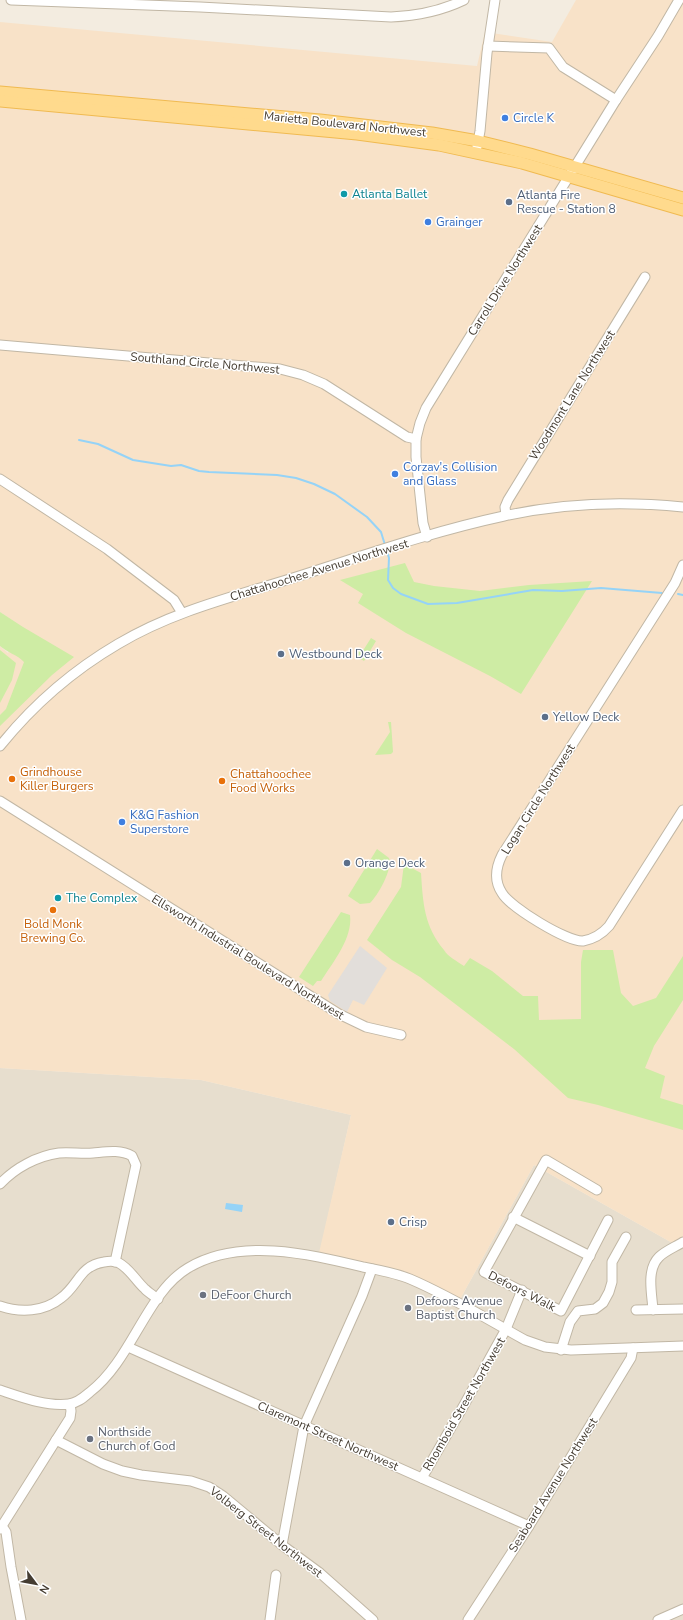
<svg xmlns="http://www.w3.org/2000/svg" width="683" height="1620" font-family="'Nunito Sans',sans-serif">
<style>
.residential{fill:#e7dece}
.commercial{fill:#f8e2c8}
.green{fill:#ceeca4}
.parking{fill:#e2deda}
.water{fill:#95d3f7}
.lines{fill:none;stroke-linecap:round;stroke-linejoin:round}
.stream{stroke:#95d3f7;stroke-width:2}
.minor-casing{stroke:#c1b7a5;stroke-width:11}
.major-casing{stroke:#f0ba51;stroke-width:13}
.minor{stroke:#fff;stroke-width:9}
.major{stroke:#ffda8d;stroke-width:11}
.shop-dot{fill:#3f7fe0;stroke:#fff;stroke-width:1.5}
.culture-dot{fill:#0f9aa8;stroke:#fff;stroke-width:1.5}
.service-dot{fill:#5c6f8a;stroke:#fff;stroke-width:1.5}
.food-dot{fill:#e8710a;stroke:#fff;stroke-width:1.5}
.worship-dot{fill:#6b7280;stroke:#fff;stroke-width:1.5}
.labels{text-anchor:middle;stroke-width:3;stroke-linejoin:round;paint-order:stroke}
.shop-label{font-size:12px;fill:#366cbe;stroke:#fff;text-anchor:start}
.street-label{font-size:12px;fill:#443c31;stroke:#fff}
.culture-label{font-size:12px;fill:#0d838f;stroke:#fff;text-anchor:start}
.service-label{font-size:12px;fill:#4e5e75;stroke:#fff;text-anchor:start}
.food-label{font-size:12px;fill:#c56008;stroke:#fff;text-anchor:start}
.worship-label{font-size:12px;fill:#5b616d;stroke:#fff;text-anchor:start}
</style>
<rect width="100%" height="100%" fill="#f3ece0"/>
<path class="residential" d="M0,1068L201,1080L351,1115L319,1256L408,1278L458,1303L534,1165L683,1249V1620H0Z"/>
<path class="commercial" d="M576,0H683V1249L534,1165L458,1303L408,1278L318,1257L351,1115L201,1080L0,1068V646L8,653L23,628L0,612V22L477,66L485,32L552,42Z"/>
<g class="green">
<path d="M405,563L414,582L434,586L480,591L529,585L592,581L521,694L490,676L406,633L358,603L363,594L340,580Z"/>
<path d="M0,612L23,627L74,657L52,675L0,726V715L6,709L24,662C16,654 8,653 0,646Z"/>
<path d="M371,638L376,641L364,661L358,657L357,652L364,649Z"/>
<path d="M0,650L16,663L12,680L0,703Z"/>
<path d="M388,722H391L393,752L391,754L375,755L390,732Z"/>
<path d="M377,849L389,858C393,869 378,895 370,903L360,904L348,896Z"/>
<path d="M404,864L421,873C423,903 424,926 444,950C448,957 457,961 464,966L470,958L492,971L523,996H538L539,1020L581,1019V962L583,950H613L621,993L633,1006L656,998L683,956V1000L654,1046L645,1068L665,1076L660,1098L683,1105V1130L598,1105L568,1098L514,1049L420,977L392,960L367,940L401,887Z"/>
<path d="M341,912L350,915C353,938 333,962 321,981H317L313,986L299,977Z"/>
</g>
<path class="parking" d="M360,946L387,968L364,1005L353,1000L347,1012L330,1001L328,995Z"/>
<path class="water" d="M226,1203L243,1205L242,1212L225,1209Z"/>
<g class="lines">
<g class="stream">
<path d="M79,440L98,444L133,460L171,466L181,465L199,471L209,472L277,475L296,478L314,484L335,494L367,517L381,532L385,545"/>
<path d="M387,551L389,558L388,580L393,588L401,594L428,604L457,603L533,590L562,591L601,588L662,593"/>
<path d="M678,594L683,595"/>
</g>
<defs>
<g id="minor">
<path d="M11,0L200,7L391,17C417,16 441,11 464,0"/>
<path d="M488,46L549,48L563,67L616,100"/>
<path d="M477,147L480,131L487,53L495,0"/>
<path d="M0,345L280,369L303,375L324,384L407,437L416,439"/>
<path d="M0,479L107,549L174,600L182,613"/>
<path d="M506,515L505,507L508,500L645,277"/>
<path d="M427,537L423,523L416,457V439L420,423L426,408L616,100L658,36L679,0"/>
<path d="M683,565L675,583L502,855C496,867 494,881 502,893C510,907 567,942 583,941C594,939 602,934 609,926L683,810"/>
<path d="M0,746C33,705 72,671 118,644C173,611 236,596 296,577C365,555 434,531 504,516C563,503 624,501 683,507"/>
<path d="M0,801L339,1014L366,1027L401,1035"/>
<path d="M0,1184C15,1168 37,1156 59,1153C70,1152 82,1154 93,1153C105,1152 120,1149 132,1156L136,1165L115,1262"/>
<path d="M597,1190L546,1160L484,1272L561,1311L608,1220"/>
<path d="M513,1217L590,1256"/>
<path d="M0,1306C20,1313 44,1312 61,1298C79,1285 79,1266 104,1262C109,1261 115,1261 119,1263C130,1269 136,1281 145,1289C149,1293 154,1296 158,1299"/>
<path d="M636,1310L683,1309"/>
<path d="M653,1310C652,1294 646,1270 659,1257C665,1251 675,1247 683,1242"/>
<path d="M128,1347L529,1526"/>
<path d="M561,1350L570,1322L578,1311L595,1309L603,1303L609,1292L612,1282V1262L626,1237"/>
<path d="M0,1390C21,1397 47,1407 69,1404C78,1403 84,1397 90,1392C132,1360 146,1293 188,1268C240,1237 309,1254 363,1267C378,1270 396,1273 410,1279C450,1296 487,1319 525,1340L545,1347L571,1350L683,1346"/>
<path d="M56,1440L103,1464L122,1471L141,1475L191,1481L209,1487L223,1496L282,1545L320,1573L373,1620"/>
<path d="M422,1478L464,1405L506,1329L522,1290"/>
<path d="M2,1526L6,1532L11,1567L21,1620"/>
<path d="M0,1529L70,1418L71,1411L70,1404"/>
<path d="M282,1545L304,1426L362,1296L372,1269"/>
<path d="M270,1620L276,1575"/>
<path d="M468,1620L529,1526L631,1358L633,1348"/>
<path d="M658,1620L683,1609"/>
</g>
<g id="major">
<path d="M0,92L320,120L432,133L478,141L530,154L683,198"/>
<path d="M0,101L357,134L439,145L522,163L683,210"/>
</g>
</defs>
<use href="#minor" class="minor-casing"/>
<use href="#major" class="major-casing"/>
<use href="#minor" class="minor"/>
<use href="#major" class="major"/>
</g>
<g class="shop-dot">
<circle cx="505" cy="118" r="4"/>
<circle cx="428" cy="222" r="4"/>
<circle cx="395" cy="474" r="4"/>
<circle cx="122" cy="822" r="4"/>
</g>
<g class="culture-dot">
<circle cx="344" cy="194" r="4"/>
<circle cx="58" cy="898" r="4"/>
</g>
<g class="service-dot">
<circle cx="509" cy="202" r="4"/>
<circle cx="281" cy="654" r="4"/>
<circle cx="545" cy="717" r="4"/>
<circle cx="347" cy="863" r="4"/>
<circle cx="391" cy="1222" r="4"/>
</g>
<g class="food-dot">
<circle cx="12" cy="779" r="4"/>
<circle cx="222" cy="781" r="4"/>
<circle cx="53" cy="910" r="4"/>
</g>
<g class="worship-dot">
<circle cx="203" cy="1295" r="4"/>
<circle cx="408" cy="1308" r="4"/>
<circle cx="90" cy="1439" r="4"/>
</g>
<g class="labels">
<g class="shop-label">
<text x="513" y="122">Circle K</text>
<text x="436" y="226">Grainger</text>
<text x="403" y="471">Corzav's Collision<tspan x="403" dy="14">and Glass</tspan></text>
<text x="130" y="819">K&amp;G Fashion<tspan x="130" dy="14">Superstore</tspan></text>
</g>
<g class="street-label">
<text transform="translate(345 124) rotate(6)" y="4">Marietta Boulevard Northwest</text>
<text transform="translate(505 280) rotate(-58)" y="4">Carroll Drive Northwest</text>
<text transform="translate(205 363) rotate(5)" y="4">Southland Circle Northwest</text>
<text transform="translate(572 395) rotate(-58)" y="4">Woodmont Lane Northwest</text>
<text transform="translate(319 570) rotate(-17)" y="4">Chattahoochee Avenue Northwest</text>
<text transform="translate(538 799) rotate(-58)" y="4">Logan Circle Northwest</text>
<text transform="translate(248 957) rotate(32)" y="4">Ellsworth Industrial Boulevard Northwest</text>
<text transform="translate(522 1291) rotate(27)" y="4">Defoors Walk</text>
<text transform="translate(464 1404) rotate(-60)" y="4">Rhomboid Street Northwest</text>
<text transform="translate(328 1436) rotate(24)" y="4">Claremont Street Northwest</text>
<text transform="translate(553 1485) rotate(-58)" y="4">Seaboard Avenue Northwest</text>
<text transform="translate(266 1532) rotate(38)" y="4">Volberg Street Northwest</text>
</g>
<g class="culture-label">
<text x="352" y="198">Atlanta Ballet</text>
<text x="66" y="902">The Complex</text>
</g>
<g class="service-label">
<text x="517" y="199">Atlanta Fire<tspan x="517" dy="14">Rescue - Station 8</tspan></text>
<text x="289" y="658">Westbound Deck</text>
<text x="553" y="721">Yellow Deck</text>
<text x="355" y="867">Orange Deck</text>
<text x="399" y="1226">Crisp</text>
</g>
<g class="food-label">
<text x="20" y="776">Grindhouse<tspan x="20" dy="14">Killer Burgers</tspan></text>
<text x="230" y="778">Chattahoochee<tspan x="230" dy="14">Food Works</tspan></text>
<text x="53" y="928" text-anchor="middle">Bold Monk<tspan x="53" dy="14">Brewing Co.</tspan></text>
</g>
<g class="worship-label">
<text x="211" y="1299">DeFoor Church</text>
<text x="416" y="1305">Defoors Avenue<tspan x="416" dy="14">Baptist Church</tspan></text>
<text x="98" y="1436">Northside<tspan x="98" dy="14">Church of God</tspan></text>
</g>
</g>
<g transform="translate(36 1584) rotate(122)" stroke="#ffffff" stroke-width="3" paint-order="stroke">
<path d="M0-3L7 15L0 10L-7 15Z" fill="#443c31"/>
<text y="-6" font-size="11" font-weight="bold" text-anchor="middle" fill="#443c31">N</text>
</g>
</svg>
